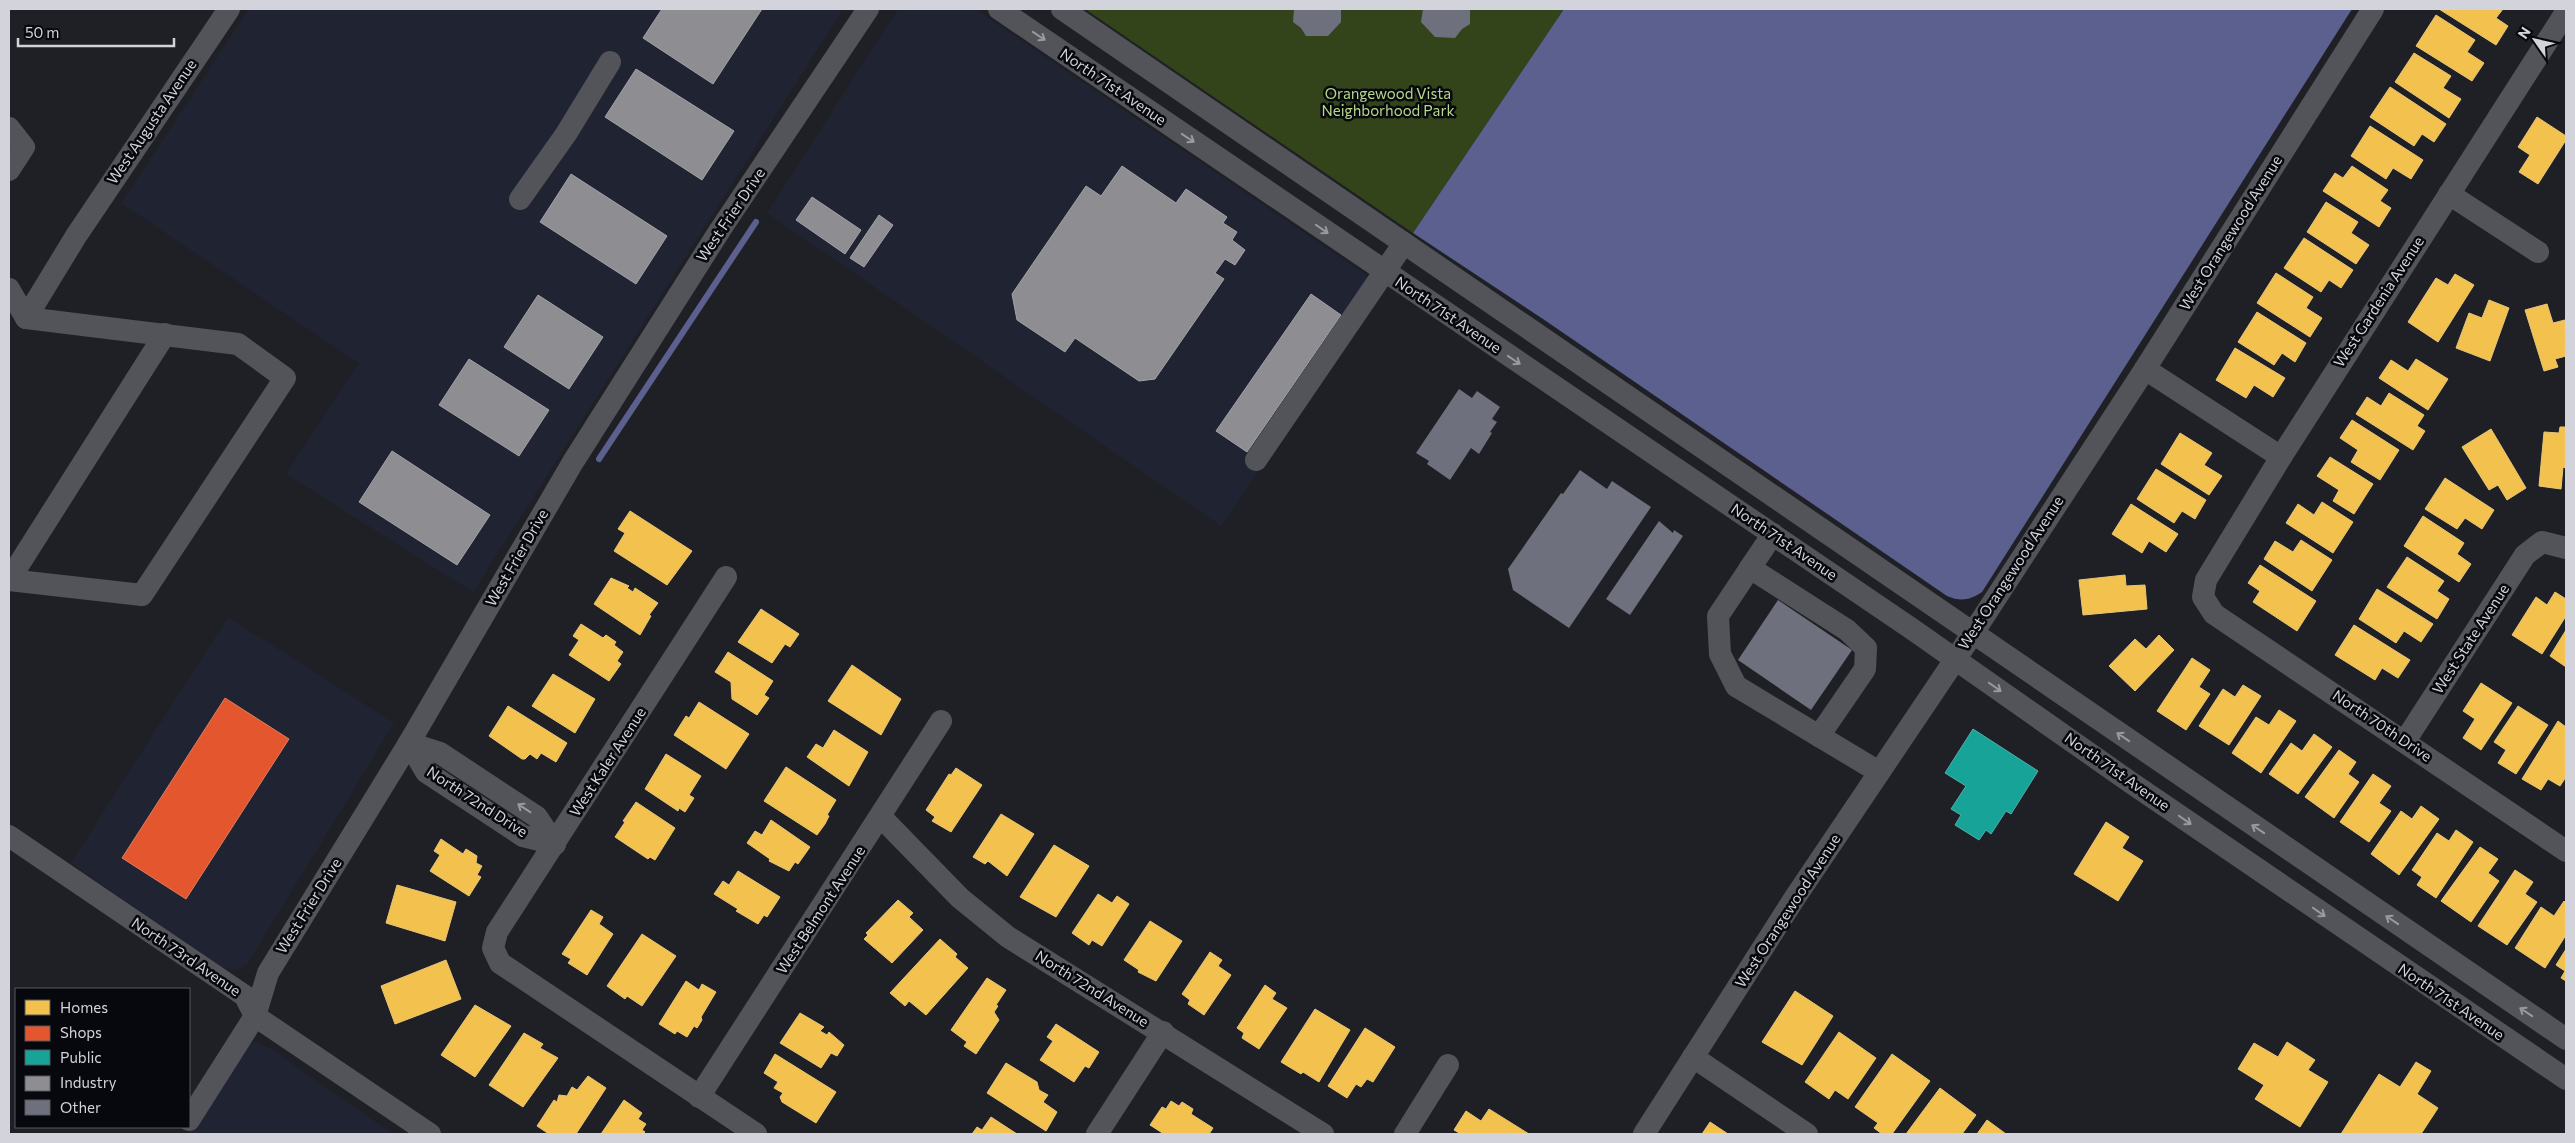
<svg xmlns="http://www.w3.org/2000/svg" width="2575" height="1143" font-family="Commissioner,sans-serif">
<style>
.built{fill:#202332}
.green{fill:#33441a}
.water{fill:#5b608f}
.homes{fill:#f2c14e;stroke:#e8c678}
.shops{fill:#e4572e;stroke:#df7c62}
.public{fill:#17a398;stroke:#4fb1ac}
.industry{fill:#8d8d92;stroke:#a2a2a8}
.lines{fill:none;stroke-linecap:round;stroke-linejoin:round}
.stream{stroke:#5b608f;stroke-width:6}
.building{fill:#6f707d}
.minor{stroke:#535459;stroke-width:22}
.oneway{stroke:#999aa0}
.labels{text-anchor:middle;stroke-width:5;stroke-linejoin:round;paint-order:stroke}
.street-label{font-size:15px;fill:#d2d3db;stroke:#07080d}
.park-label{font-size:15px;fill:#b5d88a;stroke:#07080d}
</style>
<rect width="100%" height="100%" fill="#1f2026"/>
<g class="built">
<path d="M249,9H843L473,592L286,474L359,363L121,203Z"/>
<path d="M898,9H975L1384,287L1221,526L767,213Z"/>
<path d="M228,617L394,723L248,963L240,969L229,970L219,966L71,863Z"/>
<path d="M255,1042L271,1049L393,1134H187L239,1050L247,1044Z"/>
</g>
<path class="green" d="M1085,9H1564L1413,233Z"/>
<path class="water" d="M1564,9H2352L1982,592C1970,600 1961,602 1947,596L1543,319L1413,233Z"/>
<g class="homes">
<path d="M2439,9H2503L2496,18L2508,26L2496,45Z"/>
<path d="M2436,15L2475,40L2467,52L2484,63L2472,81L2416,46Z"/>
<path d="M2414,53L2451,76L2443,88L2461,99L2449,118L2395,82Z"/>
<path d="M2390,87L2446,124L2434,142L2422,134L2414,146L2370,117Z"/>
<path d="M2537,117L2566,136V140L2538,184L2519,172L2530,155L2518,147Z"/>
<path d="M2370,126L2423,160L2411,179L2393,168L2386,179L2351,156Z"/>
<path d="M2352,166L2388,190L2380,201L2391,208L2379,227L2323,191L2335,173L2343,178Z"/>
<path d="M2326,202L2358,222L2351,233L2369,245L2356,264L2307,232Z"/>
<path d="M2304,238L2353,270L2341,288L2329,280L2321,292L2284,268Z"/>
<path d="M2276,273L2313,297L2306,308L2322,318L2310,337L2257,303Z"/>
<path d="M2455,274L2474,285L2438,342L2408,322L2436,278L2448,285Z"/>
<path d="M2489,300L2509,308L2490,361L2456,348L2469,313L2482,318Z"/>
<path d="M2547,304L2553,323L2565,320L2566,356L2555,359L2558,367L2544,371L2525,310Z"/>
<path d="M2257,312L2306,343L2295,362L2282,353L2274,365L2238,342Z"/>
<path d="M2235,348L2285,378L2273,397L2254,385L2246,398L2216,380Z"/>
<path d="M2416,359L2448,379L2428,410L2379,378L2391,360L2408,371Z"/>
<path d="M2389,393L2424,415L2417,426L2425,431L2413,450L2356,414L2367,397L2381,406Z"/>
<path d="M2352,420L2399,450L2380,480L2351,462L2358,450L2340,438Z"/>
<path d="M2560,427H2566V468L2563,467L2561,489L2539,486L2544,432L2559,433Z"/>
<path d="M2491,429L2526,488L2507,500L2498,485L2489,490L2462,447Z"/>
<path d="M2180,433L2212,453L2204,465L2222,476L2209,495L2161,464Z"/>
<path d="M2330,457L2373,484L2354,514L2333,501L2339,490L2317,476Z"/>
<path d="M2156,469L2206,500L2195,519L2182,511L2174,523L2137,499Z"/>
<path d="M2445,478L2494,510L2482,529L2465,518L2457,529L2425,509Z"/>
<path d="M2322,502L2353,522L2333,553L2286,523L2298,504L2314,515Z"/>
<path d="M2131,504L2178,534L2166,552L2149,541L2142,553L2112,534Z"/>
<path d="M630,511L692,551L667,585L614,551L625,533L618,529Z"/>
<path d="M2423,516L2464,543L2457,554L2471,564L2459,582L2404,546Z"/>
<path d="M2301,540L2332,560L2312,591L2264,559L2275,541L2293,552Z"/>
<path d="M2407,557L2444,581L2437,591L2449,599L2437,619L2387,587Z"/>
<path d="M2260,565L2316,601L2297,631L2253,602L2260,591L2248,583Z"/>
<path d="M2125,575L2126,586L2145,585L2147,609L2083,615L2079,580Z"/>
<path d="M611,578L629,586L627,588L633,592L635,588L658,603L649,615L651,616L640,635L594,604Z"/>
<path d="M2377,589L2433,624L2421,642L2404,631L2396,643L2359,619Z"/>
<path d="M2555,592L2566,599V616L2542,654L2512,635L2536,597L2547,605Z"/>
<path d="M761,609L799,634L790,647L785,644L772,663L738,642Z"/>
<path d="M581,624L603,638L606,635L616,642L614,645L623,652L617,661L621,664L609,681L569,655L579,640L573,636Z"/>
<path d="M2354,625L2410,660L2398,678L2382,668L2375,680L2335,655Z"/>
<path d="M2566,630V667L2550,656Z"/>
<path d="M2159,635L2174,650L2135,691L2109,666L2135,639L2146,649Z"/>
<path d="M728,652L773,681L764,695L769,698L757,715L732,699L731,682L715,672Z"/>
<path d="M2192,658L2210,670L2199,687L2210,694L2186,730L2157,711Z"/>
<path d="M852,665L901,699L881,735L828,701Z"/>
<path d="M553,674L595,699L575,733L532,706Z"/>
<path d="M2481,683L2512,703L2481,750L2463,738L2475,719L2463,711Z"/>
<path d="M2243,685L2261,696L2229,745L2199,726L2223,689L2235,697Z"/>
<path d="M699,702L749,734L726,769L674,735L686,716L689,718Z"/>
<path d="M508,706L567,743L556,762L541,753L537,759L530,754L525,759H522L489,736Z"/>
<path d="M2518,706L2548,725L2516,774L2498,763L2506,750L2494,742Z"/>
<path d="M2279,710L2296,721L2261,773L2232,753L2256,717L2269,725Z"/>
<path d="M2558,721L2566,727V777L2560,786L2548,779L2541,790L2522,779Z"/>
<path d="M834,730L868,752L849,786L807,757L816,744L823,748Z"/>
<path d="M2314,734L2332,747L2298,794L2269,774L2291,743L2302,751Z"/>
<path d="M2339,750L2356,762L2348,774L2359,782L2334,818L2305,797Z"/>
<path d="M666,754L701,776L689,795L694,798L685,812L679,808L678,811L645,789Z"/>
<path d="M786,767L836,800L827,815L829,816L825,824L817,835L764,801Z"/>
<path d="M956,768L982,785L951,832L932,821L935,817L926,810L949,774L951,775Z"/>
<path d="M2373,774L2391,786L2379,803L2391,811L2369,842L2340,822Z"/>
<path d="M636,802L675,828L655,860L650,857L648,859L615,837L625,822L623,821Z"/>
<path d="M2421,806L2439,819L2399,875L2371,854L2401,811L2412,819Z"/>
<path d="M1001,814L1034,834L1007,876L988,861L985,864L973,857Z"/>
<path d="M771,820L810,847L798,864L795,862L789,871L769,861L770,859L747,843L755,831L762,835Z"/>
<path d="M2106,822L2129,837L2122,848L2143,861L2118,901L2074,874Z"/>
<path d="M2456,830L2473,842L2436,898L2417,885L2422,877L2412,870L2437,833L2449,841Z"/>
<path d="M441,839L463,854L466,849L477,856L476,863L482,866L477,875L481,877L469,896L430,871L440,855L434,851Z"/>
<path d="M1054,845L1089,866L1056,917L1020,897Z"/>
<path d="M2480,847L2498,859L2488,873L2499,881L2471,922L2441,901Z"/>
<path d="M2515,870L2533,882L2525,894L2537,902L2507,945L2478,926Z"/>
<path d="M738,871L780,897L767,917L764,915L758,924L736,911L738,909L714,894L723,881L729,885Z"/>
<path d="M397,885L456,902L445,941L386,923Z"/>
<path d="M1098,894L1112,903L1117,896L1129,904L1102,946L1092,940L1089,945L1072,933Z"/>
<path d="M898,900L913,913L909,917L923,930L892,963L864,939L868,935L866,933Z"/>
<path d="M2564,901L2566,903V935L2545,968L2515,948L2541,907L2554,916Z"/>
<path d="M591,910L603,917L599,924L613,934L587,975L568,963L571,959L562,954Z"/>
<path d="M1150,921L1182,941L1156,981L1138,972L1139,970L1124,960Z"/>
<path d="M642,934L676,956L642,1006L627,996L625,999L607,986Z"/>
<path d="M940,939L957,954L955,957L968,968L926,1015L909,1001L905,1006L890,993Z"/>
<path d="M2566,949V981L2561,978L2565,971L2556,965Z"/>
<path d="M1210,952L1222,960L1218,966L1231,975L1204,1015L1188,1004L1190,1000L1182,994Z"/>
<path d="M446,960L461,999L395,1024L381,986Z"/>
<path d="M987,978L1006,990L996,1005L998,1006L994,1012L999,1020L976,1054L964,1046L967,1042L951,1030Z"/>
<path d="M686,981L699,990L702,984L716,992L701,1017L702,1020L697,1028L694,1026L687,1037L677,1031L675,1034L659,1024Z"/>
<path d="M1265,985L1276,993L1272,999L1287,1008L1259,1049L1242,1038L1244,1033L1237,1028Z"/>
<path d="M1795,991L1833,1016L1802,1065L1762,1042Z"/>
<path d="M475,1005L511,1026L475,1077L441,1055Z"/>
<path d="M1315,1009L1350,1030L1319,1082L1303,1072L1301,1074L1281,1062Z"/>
<path d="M800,1013L824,1027L820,1031L827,1035L829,1032L844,1045L837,1056L831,1053L821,1068L780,1043Z"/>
<path d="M1056,1024L1099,1052L1089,1068L1085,1066L1074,1082L1040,1060L1053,1041L1047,1037Z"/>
<path d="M1365,1028L1395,1047L1373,1082L1367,1079L1361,1087L1356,1084L1347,1098L1328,1086Z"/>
<path d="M1839,1032L1876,1058L1848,1099L1835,1090L1829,1099L1805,1082Z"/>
<path d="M524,1033L543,1044L540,1048L558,1058L523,1107L489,1085Z"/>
<path d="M2287,1042L2315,1060L2308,1070L2328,1082L2300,1127L2255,1099L2264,1085L2238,1069L2254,1043L2278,1057Z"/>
<path d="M775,1054L836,1092L816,1123L782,1102L780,1097L783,1093L774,1088L778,1082L764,1073Z"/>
<path d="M1892,1054L1930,1081L1892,1134H1882L1874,1128L1878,1123L1855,1107Z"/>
<path d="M2416,1062L2431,1071L2417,1094L2438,1108L2421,1134H2341L2379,1074L2400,1087Z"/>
<path d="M1006,1063L1037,1082L1039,1090L1048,1095L1043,1102L1057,1112L1046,1131L987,1093Z"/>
<path d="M588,1076L606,1088L576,1134H549L537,1126L554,1100L557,1102L559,1095L567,1096L572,1087L577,1090Z"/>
<path d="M1940,1088L1976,1115L1962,1134H1906Z"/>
<path d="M624,1100L642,1113L638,1119L646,1124L642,1130L645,1132L643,1134H601Z"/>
<path d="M1171,1101L1179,1106L1182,1102L1193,1109L1191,1114L1213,1128L1209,1134H1164L1150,1125L1162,1107L1166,1109Z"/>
<path d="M1489,1109L1529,1134H1461L1454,1130L1466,1111L1481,1121Z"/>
<path d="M991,1117L1017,1134H972L977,1127L982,1130Z"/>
<path d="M1987,1120L2006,1134H1977Z"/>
<path d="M1710,1122L1728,1134H1702Z"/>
</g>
<path class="shops" d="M225,698L289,739L186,899L122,858Z"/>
<path class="public" d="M1973,729L2038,771L2011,814L2006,811L1991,834L1986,830L1979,840L1955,825L1961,815L1951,809L1966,786L1945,773Z"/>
<g class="industry">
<path d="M662,9H762L713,84L643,38Z"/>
<path d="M636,69L734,131L702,180L605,117Z"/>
<path d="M1122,166L1176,203L1186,189L1227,217L1223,223L1237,232L1232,240L1245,250L1235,265L1225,259L1215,273L1224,279L1155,379L1139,381L1075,338L1065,352L1017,320L1012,294L1086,186L1101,196Z"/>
<path d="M571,174L667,236L636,284L540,222Z"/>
<path d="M812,197L861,230L845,254L796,220Z"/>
<path d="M879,215L893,225L864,267L850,258Z"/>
<path d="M1311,294L1341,315L1247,452L1216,431Z"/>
<path d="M538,295L603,337L569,389L504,347Z"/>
<path d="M469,359L549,410L519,456L439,405Z"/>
<path d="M392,451L490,515L457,565L359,502Z"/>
</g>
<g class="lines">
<path class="stream" d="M599,459L756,222"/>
</g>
<g class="building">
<path d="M1294,9H1341V22L1328,36H1306L1301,28L1293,22Z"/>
<path d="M1423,9H1470V24L1462,29L1455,38L1435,37L1421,22Z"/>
<path d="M1459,389L1472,398L1477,391L1500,407L1492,419L1497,422L1490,432L1492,433L1479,454L1471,448L1450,480L1427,464L1429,461L1416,453Z"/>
<path d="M1580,470L1607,489L1612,481L1651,507L1569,628L1513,590L1508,569L1561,493L1563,494Z"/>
<path d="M1659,521L1673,533L1674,530L1683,536L1630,615L1606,599Z"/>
<path d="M1778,600L1852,650L1811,710L1738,660Z"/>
</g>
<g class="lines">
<g class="minor">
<path d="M999,9L1912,629L2130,782L2566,1079"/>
<path d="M1062,9L2566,1039"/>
<path d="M2566,12L2281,457L2206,580L2203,597L2214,614L2566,851"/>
<path d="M9,128L24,147L9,170"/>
<path d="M2449,194L2538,252"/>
<path d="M520,199L566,134L610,62"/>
<path d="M9,289L26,318"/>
<path d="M26,318L76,236L229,9"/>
<path d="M2145,369L2281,457"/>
<path d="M1256,460L1404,243"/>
<path d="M1773,534L1750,568L1847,630L1866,648L1865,669L1819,736L1879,772"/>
<path d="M1750,568L1718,616L1720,654L1736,686L1819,736"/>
<path d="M726,577L497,932L493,948L500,963L756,1134"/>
<path d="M9,580L142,595L285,378L238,344L26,318"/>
<path d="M9,580L165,334"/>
<path d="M2405,741L2525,555L2542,542L2566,548"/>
<path d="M409,743L426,772L523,836L555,844"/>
<path d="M409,743L440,753L537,817L555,844"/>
<path d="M881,817L960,898L1008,937L1323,1134"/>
<path d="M9,836L245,996L255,1016L430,1134"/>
<path d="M1693,1057L1807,1134"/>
<path d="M699,1097L941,721"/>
<path d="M189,1120L255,1016L268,973L409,743L573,462L720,230L868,9"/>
<path d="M1097,1134L1163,1032"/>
<path d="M1405,1134L1448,1065"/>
<path d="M1644,1134L1794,899L1973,633L2145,369L2373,9"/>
</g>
</g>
<defs><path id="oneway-shaft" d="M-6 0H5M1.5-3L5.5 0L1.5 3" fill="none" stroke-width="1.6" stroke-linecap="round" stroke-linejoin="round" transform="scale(1.25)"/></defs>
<g class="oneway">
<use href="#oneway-shaft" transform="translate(1039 36) rotate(34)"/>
<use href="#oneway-shaft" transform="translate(1188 138) rotate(34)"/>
<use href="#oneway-shaft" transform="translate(1322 229) rotate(35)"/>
<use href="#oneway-shaft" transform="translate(1514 360) rotate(34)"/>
<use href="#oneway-shaft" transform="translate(1995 687) rotate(35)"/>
<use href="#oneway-shaft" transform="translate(2123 737) rotate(-146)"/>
<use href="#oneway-shaft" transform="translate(524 808) rotate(-147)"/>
<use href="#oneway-shaft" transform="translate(2185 820) rotate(35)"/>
<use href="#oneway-shaft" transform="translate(2258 829) rotate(-146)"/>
<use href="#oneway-shaft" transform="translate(2319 912) rotate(35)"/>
<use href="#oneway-shaft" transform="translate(2392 920) rotate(-146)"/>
<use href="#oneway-shaft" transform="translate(2526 1012) rotate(-146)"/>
</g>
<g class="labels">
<g class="street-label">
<text transform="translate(1113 87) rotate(34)" y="5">North 71st Avenue</text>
<text transform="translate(152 122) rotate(-56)" y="5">West Augusta Avenue</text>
<text transform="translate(731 215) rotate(-56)" y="5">West Frier Drive</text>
<text transform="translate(2231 233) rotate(-58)" y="5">West Orangewood Avenue</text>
<text transform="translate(2379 302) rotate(-57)" y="5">West Gardenia Avenue</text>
<text transform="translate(1448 315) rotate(34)" y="5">North 71st Avenue</text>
<text transform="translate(1784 542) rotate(34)" y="5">North 71st Avenue</text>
<text transform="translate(517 558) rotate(-60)" y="5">West Frier Drive</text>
<text transform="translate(2011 573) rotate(-57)" y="5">West Orangewood Avenue</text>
<text transform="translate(2471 639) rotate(-57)" y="5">West State Avenue</text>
<text transform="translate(2382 726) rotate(34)" y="5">North 70th Drive</text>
<text transform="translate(608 762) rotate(-57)" y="5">West Kaler Avenue</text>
<text transform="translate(2117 772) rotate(35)" y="5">North 71st Avenue</text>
<text transform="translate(477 802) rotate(33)" y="5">North 72nd Drive</text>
<text transform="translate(309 906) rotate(-58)" y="5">West Frier Drive</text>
<text transform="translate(821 910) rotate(-57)" y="5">West Belmont Avenue</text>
<text transform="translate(1788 911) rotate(-57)" y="5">West Orangewood Avenue</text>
<text transform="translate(186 957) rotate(34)" y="5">North 73rd Avenue</text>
<text transform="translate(1092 989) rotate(32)" y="5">North 72nd Avenue</text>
<text transform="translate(2451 1002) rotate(34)" y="5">North 71st Avenue</text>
</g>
<g class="park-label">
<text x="1388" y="99">Orangewood Vista<tspan x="1388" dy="17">Neighborhood Park</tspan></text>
</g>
</g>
<rect width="2575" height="1143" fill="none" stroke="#d2d3db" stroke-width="20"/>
<rect x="15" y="988" width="175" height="140" fill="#07080d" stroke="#58595f"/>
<rect x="25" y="1000" width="25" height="15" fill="#f2c14e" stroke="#58595f"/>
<text x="60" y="1013" font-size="15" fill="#d2d3db">Homes</text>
<rect x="25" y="1026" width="25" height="15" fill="#e4572e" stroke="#58595f"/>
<text x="60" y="1038" font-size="15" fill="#d2d3db">Shops</text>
<rect x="25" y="1050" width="25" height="15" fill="#17a398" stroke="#58595f"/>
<text x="60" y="1063" font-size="15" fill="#d2d3db">Public</text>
<rect x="25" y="1076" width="25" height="15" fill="#8d8d92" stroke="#58595f"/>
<text x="60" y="1088" font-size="15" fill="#d2d3db">Industry</text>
<rect x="25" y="1100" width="25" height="15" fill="#6f707d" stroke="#58595f"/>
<text x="60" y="1113" font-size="15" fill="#d2d3db">Other</text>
<g transform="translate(2535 40) rotate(304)" stroke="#07080d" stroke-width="4" paint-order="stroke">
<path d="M0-4L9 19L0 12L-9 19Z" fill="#d2d3db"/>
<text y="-8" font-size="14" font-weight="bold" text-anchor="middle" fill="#d2d3db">N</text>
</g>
<path d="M18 38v8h156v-8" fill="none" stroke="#d2d3db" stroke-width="2.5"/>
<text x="25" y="38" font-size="15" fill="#d2d3db" stroke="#07080d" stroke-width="4" paint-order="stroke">50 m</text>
</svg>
